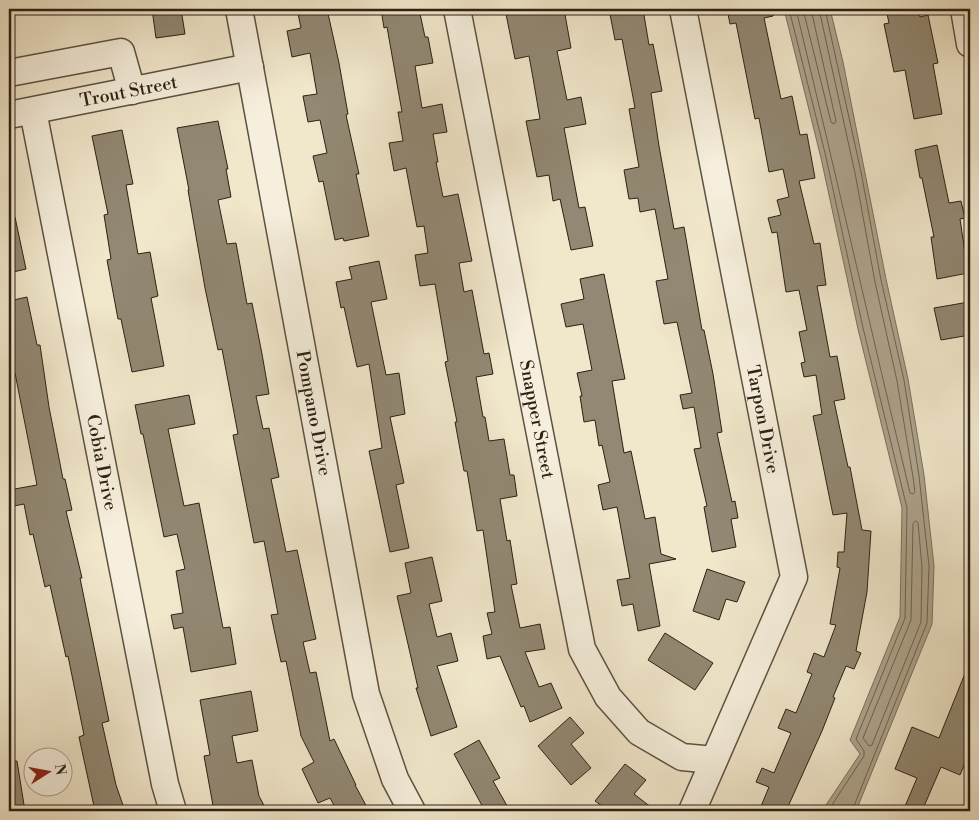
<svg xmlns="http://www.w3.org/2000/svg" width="979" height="820" font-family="'Libre Bodoni',serif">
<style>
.water{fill:#aea48d;stroke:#7a705d}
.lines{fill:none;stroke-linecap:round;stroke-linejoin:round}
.shore{stroke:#6d6250;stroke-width:1}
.building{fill:#928873;stroke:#2c2114}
.minor-casing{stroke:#5d5242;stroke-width:29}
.minor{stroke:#f6efdd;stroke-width:26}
.labels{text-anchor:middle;stroke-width:5;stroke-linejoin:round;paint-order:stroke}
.street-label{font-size:18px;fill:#2c2114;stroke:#f6efdd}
</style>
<rect width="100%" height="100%" fill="#f1e7cb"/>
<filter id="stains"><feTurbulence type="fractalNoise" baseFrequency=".004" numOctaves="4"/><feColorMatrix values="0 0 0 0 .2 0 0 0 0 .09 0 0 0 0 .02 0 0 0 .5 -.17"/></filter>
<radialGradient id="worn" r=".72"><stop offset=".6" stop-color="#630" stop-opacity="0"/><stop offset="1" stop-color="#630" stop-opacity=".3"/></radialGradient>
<path class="water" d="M784,9H830L843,62L886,279L908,379L924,475L934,566L932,624L856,811H822L860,754L850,740L900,617L902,508L858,329L821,158Z"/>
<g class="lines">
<g class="shore">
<path d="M789,9L826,157L863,328L907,508L905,618L856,739L864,751V756L828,811"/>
<path d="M796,9C835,170 871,331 910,493L913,494L915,492L913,477L897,381L875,282L855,173L819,9"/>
<path d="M803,9L831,122L834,124L836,121L811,9"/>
<path d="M825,9L861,172L881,280L904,380L919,476L929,566L927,623L852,811"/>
<path d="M916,521L918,523L922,567L921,622L872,745L869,746L863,738L911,620L913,524Z"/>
</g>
</g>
<g class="building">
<path d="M152,9H181L185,34L156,38Z"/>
<path d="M297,9H327L339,63L348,114L346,115L359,174H356L369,236L344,241L343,238L335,240L323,181L319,182L313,156L327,153L320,120L308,122L303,96L317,94L310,53L292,57L287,31L301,28Z"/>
<path d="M381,9H419L425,37H428L433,63L415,66L422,108L442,104L447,132L433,134L438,162H436L443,197L458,194L472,261L459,263L464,292L472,290L484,354L489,353L493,374L476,377L483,417H485L489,441L504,439L510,475H514L517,496L500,499L507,541L510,540L517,584L511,585L520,628L540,624L545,649L525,652L539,687L551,683L562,708L530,722L524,706L521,707L500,656L487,659L483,636L492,634L487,613L495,612L483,530L477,531L467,471H464L455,422H457L445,362L448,361L435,284L420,286L415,255L428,253L424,226L417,227L406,168L394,171L389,143L403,141L398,112H402L387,27L384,28Z"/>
<path d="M505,9H564L571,48L557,51L567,100L581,97L586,124L564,128L579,208L585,207L593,246L571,250L560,199L553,201L549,175L537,177L526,121L540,119L533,78L529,56L515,59Z"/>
<path d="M609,9H643L649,45L653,44L662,91L651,93L659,146L674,229L684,227L702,330H704L713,374L722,432L717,433L732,502L735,501L738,518L731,519L736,547L712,552L704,507L707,506L694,449L701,448L694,407L683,409L680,395L692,393L677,322L664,324L656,281L668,279L655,209L640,212L638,198L629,199L624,170L639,167L629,109L635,108L622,39L615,40Z"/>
<path d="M727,9H772L773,16L764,18L781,99L792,96L800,135L807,134L815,178L799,181L814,244L820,243L826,285L817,286L830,357L837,356L845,399L834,401L848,467H850L862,530L871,531L867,592L856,651L861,653L854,669L846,666L833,697L835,698L822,731L786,811H759L769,787L756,782L762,768L774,773L791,733L778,728L786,709L796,713L812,674L807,672L814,653L824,657L836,625L830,624L840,568L837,567L838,552H844L847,513L833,515L813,416L822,414L816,375L804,377L801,363L805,362L799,332L807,330L799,290L786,292L777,232L772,233L768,218L781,215L777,200L789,197L783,169L769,172L759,118L755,119L736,23L730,24Z"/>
<path d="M886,9H918L920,17L928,15L938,63L933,64L942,114L914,119L905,70L894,72L884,24L889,23Z"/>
<path d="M218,121L228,169H226L231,197L218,200L227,244L236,243L247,304L252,303L262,354L269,394L256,396L263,429L269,428L279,477L271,479L286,552L297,550L316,639L303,642L310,673L316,672L330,741L334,739L356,785H355L369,811H337L330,798L318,803L302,769L314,762L301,736L286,661L281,662L271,615L278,614L264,541L254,543L233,435L238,434L222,349L218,350L205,288L188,190H189L177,128Z"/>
<path d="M122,130L133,184L126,185L138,254L150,252L158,296L151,298L164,366L132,372L121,319H118L107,260L111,259L104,215L108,214L92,136Z"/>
<path d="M937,145L949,203L961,201L965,218L960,219L968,273L937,279L931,237H934L922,178H920L915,150Z"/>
<path d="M15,217L26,269L9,273V218Z"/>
<path d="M379,261L387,299L371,302L386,375L399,373L405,414L390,417L404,483L396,485L409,548L390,552L369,451L382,448L369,364L357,367L344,307L341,308L336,282L352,279L349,267Z"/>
<path d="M604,274L625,379L612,381L624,453L631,451L645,519L655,517L661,554L676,559L649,564L660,626L638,631L633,604L622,606L617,580L630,578L617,507L603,510L598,485L610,482L602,445L599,446L595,420L584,422L580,396H582L577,373L592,370L583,324L566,327L561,304L584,299L580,279Z"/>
<path d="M27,297L37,345H40L49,407L63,479H65L72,510L66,511L82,578H80L109,721L102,723L116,785L125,811H95L79,737L84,735L68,656L66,657L50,585L45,587L33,534L30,535L24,504L9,507V490L37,485L15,373L9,374V301Z"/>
<path d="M969,302L970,335L941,340L934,308Z"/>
<path d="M189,395L195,424L168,429L184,506L199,503L223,628L230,627L236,664L191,672L183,627L174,629L171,615L183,613L176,571L185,569L177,534L164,537L143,434H141L135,405Z"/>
<path d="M432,557L442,601L429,604L437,637L451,633L458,661L437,666L457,727L431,736L416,688H418L397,596L411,593L405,563Z"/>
<path d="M707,569L745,582L737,602L726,599L719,620L693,611Z"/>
<path d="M665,633L713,663L695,690L648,660Z"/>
<path d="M970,661V751L960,775L941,767L922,811H903L917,778L895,769L912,727L939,738Z"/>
<path d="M251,691L258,731L232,736L237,763L252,760L259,796L267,811H214L204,756L210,755L200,700Z"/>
<path d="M570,717L584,733L571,744L591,768L571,785L538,746Z"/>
<path d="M479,740L500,778L493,781L510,811H485L454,754Z"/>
<path d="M9,761H17L25,811H9Z"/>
<path d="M625,764L646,780L634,794L656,811H609L595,801Z"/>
</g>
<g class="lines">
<defs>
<g id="minor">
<path id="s1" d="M239,9L366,694L395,779L412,811"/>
<path id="s2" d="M457,9L582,649L608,697L639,732L682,757L714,760"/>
<path id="s3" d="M683,9L794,577L692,811"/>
<path d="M964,9L970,44"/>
<path d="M9,73L121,52L132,91"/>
<path id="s4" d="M33,111L165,784L173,811"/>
<path id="s5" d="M9,115L250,67"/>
</g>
</defs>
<use href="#minor" class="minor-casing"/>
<use href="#minor" class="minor"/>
</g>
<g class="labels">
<g class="street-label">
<text dy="6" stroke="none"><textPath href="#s5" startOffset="122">Trout Street</textPath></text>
<text dy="6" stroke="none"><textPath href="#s1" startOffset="411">Pompano Drive</textPath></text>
<text dy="6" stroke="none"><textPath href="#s3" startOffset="418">Tarpon Drive</textPath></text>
<text dy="6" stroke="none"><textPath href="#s2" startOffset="418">Snapper Street</textPath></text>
<text dy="6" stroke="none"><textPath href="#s4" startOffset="358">Cobia Drive</textPath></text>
</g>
</g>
<rect width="979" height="820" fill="none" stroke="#f1e7cb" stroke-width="30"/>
<rect x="10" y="10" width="959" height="800" fill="none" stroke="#2c2114" stroke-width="2.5"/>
<rect x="15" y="15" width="949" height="790" fill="none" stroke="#2c2114"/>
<g transform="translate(48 772) rotate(79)"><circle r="24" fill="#f6efdd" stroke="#a59d8d"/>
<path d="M0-4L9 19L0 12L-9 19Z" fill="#8f2418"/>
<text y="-8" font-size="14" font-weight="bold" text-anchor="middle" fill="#2c2114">N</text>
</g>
<rect width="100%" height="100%" filter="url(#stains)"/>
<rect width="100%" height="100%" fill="url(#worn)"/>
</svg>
